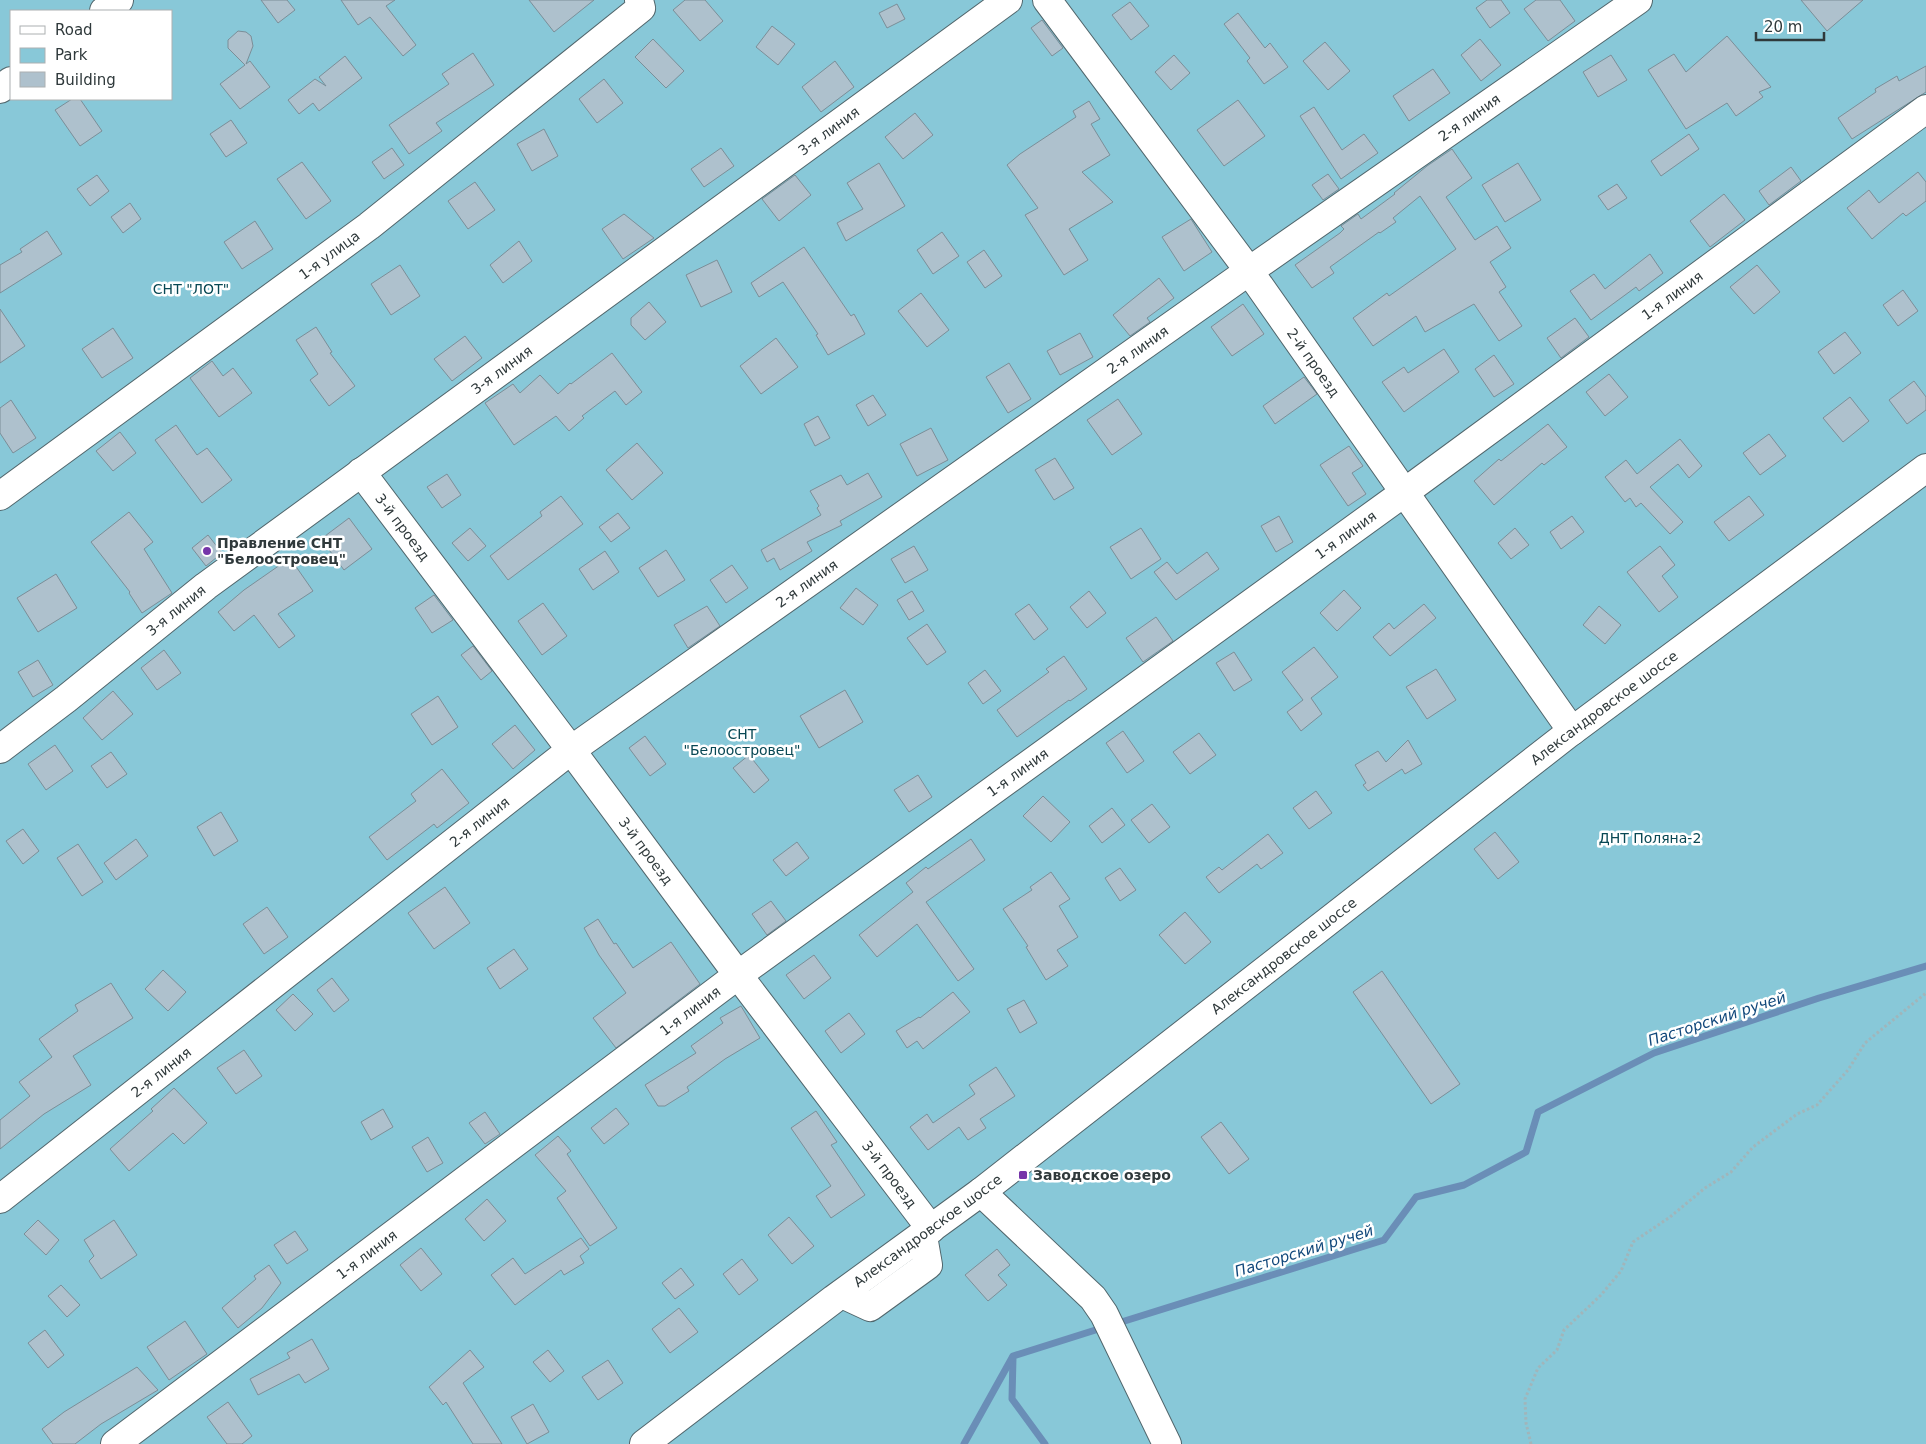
<svg xmlns="http://www.w3.org/2000/svg" width="1926" height="1444" font-family="'DejaVu Sans',sans-serif">
<style>
.green{fill:#88c8d8;fill-rule:evenodd}
.lines{fill:none;stroke-linecap:round;stroke-linejoin:round}
.stream{stroke:#6a8eb7;stroke-width:7}
.building{fill:#aec1cd;stroke:#7b8e98}
.minor-casing{stroke:#51666c;stroke-width:30}
.path{stroke:#a1b5ba;stroke-width:3;stroke-dasharray:2.5 2.5;stroke-linecap:butt}
.minor{stroke:#fff;stroke-width:28}
.poi-dot{fill:#7535a9;stroke:#fff;stroke-width:2}
.labels{text-anchor:middle;stroke-width:5;stroke-linejoin:round;paint-order:stroke}
.street-label{font-size:14px;fill:#2f393b;stroke:#fff}
.park-label{font-size:14px;fill:#084854;stroke:#fff}
.poi-label{font-size:14px;font-weight:bold;fill:#2f393b;stroke:#fff;text-anchor:start}
.water-label{font-size:15px;font-style:italic;fill:#11487b;stroke:#fff}
</style>
<rect width="100%" height="100%" fill="#d5edf4"/>
<path class="green" d="M0,0H1926V1444H0ZM11,11H171V99H11ZM934,1227L940,1273L875,1319L829,1304Z"/>
<g class="lines">
<g class="stream">
<path d="M1115,1324L1384,1240L1416,1197L1464,1185L1526,1152L1538,1112L1654,1053L1819,998L1926,966"/>
<path d="M1013,1357L1012,1399L1045,1444"/>
<path d="M964,1444L1013,1356L1105,1327"/>
</g>
</g>
<g class="building">
<path d="M261,0H287L295,10L278,23Z"/>
<path d="M341,0H395L386,6L416,45L403,56L370,17L358,25Z"/>
<path d="M529,0H594L554,32Z"/>
<path d="M685,0H705L723,21L700,41L673,10Z"/>
<path d="M1487,0H1501L1510,13L1490,28L1476,8Z"/>
<path d="M1536,0H1560L1575,21L1548,41L1524,9Z"/>
<path d="M1801,0H1863L1827,31Z"/>
<path d="M1130,2L1149,26L1131,40L1112,15Z"/>
<path d="M897,4L905,19L887,28L879,13Z"/>
<path d="M1238,13L1265,48L1270,43L1288,67L1264,84L1247,61L1250,58L1224,24Z"/>
<path d="M1042,20L1063,48L1052,56L1031,28Z"/>
<path d="M772,26L795,44L778,65L756,47Z"/>
<path d="M238,31L246,32L251,36L253,46L246,64L250,61L270,87L240,109L220,84L245,65L228,48V40Z"/>
<path d="M1727,36L1771,87L1759,92L1763,97L1736,116L1727,103L1686,129L1648,70L1674,54L1686,72Z"/>
<path d="M653,39L684,71L666,88L635,57Z"/>
<path d="M1480,39L1501,65L1481,81L1461,55Z"/>
<path d="M1325,42L1350,71L1328,90L1303,61Z"/>
<path d="M473,53L494,85L436,123L442,131L409,154L389,125L449,84L442,74Z"/>
<path d="M1174,55L1190,73L1171,90L1155,72Z"/>
<path d="M1611,55L1627,80L1598,97L1583,72Z"/>
<path d="M345,56L362,78L319,111L313,103L299,114L288,100L315,79L326,86L319,77Z"/>
<path d="M835,61L854,87L821,112L802,87Z"/>
<path d="M1926,66V92L1852,139L1838,118L1876,92L1875,89L1897,76L1899,81Z"/>
<path d="M1433,69L1450,93L1409,121L1393,96Z"/>
<path d="M604,79L623,103L597,123L579,99Z"/>
<path d="M72,99H80L102,131L80,146L55,110Z"/>
<path d="M1238,100L1265,136L1224,166L1197,130Z"/>
<path d="M1089,101L1100,119L1091,124L1110,155L1082,172L1113,202L1069,229L1088,260L1064,275L1025,215L1038,208L1007,165L1020,154L1076,117L1073,111Z"/>
<path d="M1314,107L1342,150L1364,134L1378,153L1341,179L1300,116Z"/>
<path d="M915,113L933,135L903,159L885,137Z"/>
<path d="M231,120L247,143L226,157L210,134Z"/>
<path d="M544,129L558,156L532,171L517,144Z"/>
<path d="M1689,134L1699,149L1661,176L1651,161Z"/>
<path d="M392,148L404,165L384,179L372,162Z"/>
<path d="M721,148L734,166L704,187L691,169Z"/>
<path d="M1452,149L1472,178L1446,197L1475,240L1497,226L1511,248L1490,262L1506,287L1499,292L1522,326L1499,341L1474,304L1425,332L1416,316L1373,346L1353,318L1387,293L1389,296L1456,249L1420,196L1393,218L1396,222L1380,233L1379,232L1330,267L1334,273L1312,288L1295,265L1340,233L1344,229L1341,226L1358,214L1361,219L1395,194L1394,193L1427,166Z"/>
<path d="M302,162L331,201L306,219L277,179Z"/>
<path d="M879,163L905,206L846,241L837,223L863,209L847,183Z"/>
<path d="M1518,163L1541,200L1505,222L1482,185Z"/>
<path d="M1791,167L1801,181L1769,205L1759,191Z"/>
<path d="M1918,172L1926,182V201L1906,216L1903,213L1872,239L1847,208L1869,190L1879,203Z"/>
<path d="M1328,174L1339,189L1323,200L1312,185Z"/>
<path d="M97,175L109,191L90,206L77,189Z"/>
<path d="M795,175L811,195L779,221L762,199Z"/>
<path d="M475,182L495,210L468,229L448,201Z"/>
<path d="M1617,184L1627,198L1608,210L1598,196Z"/>
<path d="M1724,194L1745,220L1710,247L1690,221Z"/>
<path d="M130,203L141,219L123,233L111,217Z"/>
<path d="M624,214L654,238L623,259L602,229Z"/>
<path d="M1191,219L1212,252L1184,271L1162,237Z"/>
<path d="M255,221L273,249L242,269L224,242Z"/>
<path d="M47,231L62,254L0,293V265L22,252L20,249Z"/>
<path d="M942,232L959,256L933,274L917,250Z"/>
<path d="M519,241L532,261L503,283L490,265Z"/>
<path d="M804,247L851,316L854,314L865,334L828,355L816,335L818,334L783,282L759,297L751,283Z"/>
<path d="M984,250L1002,276L985,288L967,262Z"/>
<path d="M1650,254L1663,273L1639,291L1636,287L1591,320L1570,291L1594,274L1605,289Z"/>
<path d="M717,260L732,292L701,307L686,275Z"/>
<path d="M400,265L420,296L391,315L371,284Z"/>
<path d="M1757,265L1780,292L1754,314L1730,287Z"/>
<path d="M1159,278L1174,298L1147,318L1150,322L1130,336L1113,315Z"/>
<path d="M1903,290L1918,311L1898,326L1883,305Z"/>
<path d="M921,293L949,330L927,347L898,311Z"/>
<path d="M649,302L666,322L645,340L631,325V318Z"/>
<path d="M1243,304L1264,334L1232,356L1211,327Z"/>
<path d="M0,309L25,346L0,363Z"/>
<path d="M1575,318L1589,337L1561,358L1547,338Z"/>
<path d="M316,327L332,352L330,353L355,386L329,406L310,380L318,374L296,340Z"/>
<path d="M113,328L133,358L102,378L82,349Z"/>
<path d="M1845,332L1861,353L1834,374L1818,352Z"/>
<path d="M1080,333L1093,357L1060,375L1047,351Z"/>
<path d="M465,336L482,358L452,381L434,359Z"/>
<path d="M776,338L798,367L761,394L740,366Z"/>
<path d="M1444,349L1459,372L1404,412L1382,382L1404,367L1408,373Z"/>
<path d="M612,353L642,392L626,405L615,391L582,416L584,418L569,431L556,416L514,445L485,403L513,384L520,393L540,375L558,394L570,383L571,384Z"/>
<path d="M1494,355L1514,384L1494,397L1475,369Z"/>
<path d="M212,361L223,376L233,368L252,393L219,417L190,378Z"/>
<path d="M1009,363L1031,399L1008,413L986,377Z"/>
<path d="M1609,374L1628,397L1605,416L1586,392Z"/>
<path d="M1304,377L1317,394L1275,424L1263,406Z"/>
<path d="M1914,381L1926,397V410L1907,424L1889,400Z"/>
<path d="M873,395L886,415L868,426L856,405Z"/>
<path d="M1850,397L1869,421L1843,442L1823,418Z"/>
<path d="M1118,399L1142,434L1112,455L1087,420Z"/>
<path d="M11,400L36,438L13,453L0,433V408Z"/>
<path d="M818,416L830,438L815,446L804,424Z"/>
<path d="M1548,424L1567,447L1544,465L1542,463L1494,505L1474,481L1499,459L1501,461Z"/>
<path d="M176,425L197,455L207,448L232,480L202,503L155,440Z"/>
<path d="M931,428L948,460L917,476L900,444Z"/>
<path d="M120,432L136,453L113,471L96,451Z"/>
<path d="M1769,434L1786,456L1760,475L1743,453Z"/>
<path d="M1680,439L1702,466L1689,478L1678,464L1650,487L1683,522L1670,534L1641,503L1636,507L1630,498L1625,502L1605,477L1626,460L1637,474Z"/>
<path d="M637,443L663,473L632,500L606,470Z"/>
<path d="M1349,446L1363,466L1352,473L1366,494L1348,506L1320,465Z"/>
<path d="M1055,458L1074,488L1054,500L1035,470Z"/>
<path d="M868,473L882,497L840,521L842,525L807,542L812,551L780,570L774,558L767,562L761,550L821,515L817,508L819,506L810,491L841,475L847,485Z"/>
<path d="M447,474L461,495L442,508L427,487Z"/>
<path d="M561,496L583,524L508,580L490,556L542,516L540,512Z"/>
<path d="M1749,496L1764,515L1729,541L1714,522Z"/>
<path d="M129,512L153,542L144,549L172,593L142,613L129,593L130,592L91,542Z"/>
<path d="M618,513L630,528L611,542L599,527Z"/>
<path d="M1279,516L1293,542L1276,552L1261,526Z"/>
<path d="M1572,516L1584,532L1561,549L1550,532Z"/>
<path d="M349,518L372,549L344,570L321,539Z"/>
<path d="M470,528L486,546L468,561L452,543Z"/>
<path d="M1141,528L1161,559L1131,579L1110,547Z"/>
<path d="M1515,528L1529,545L1511,559L1498,543Z"/>
<path d="M208,535L222,553L206,566L192,548Z"/>
<path d="M914,546L928,570L905,583L891,559Z"/>
<path d="M1660,546L1675,565L1662,576L1678,597L1659,612L1627,572Z"/>
<path d="M666,550L685,580L658,597L639,568Z"/>
<path d="M605,551L619,572L593,590L579,569Z"/>
<path d="M1207,552L1219,569L1176,600L1154,572L1167,562L1177,574Z"/>
<path d="M290,558L313,591L278,614L295,636L279,648L254,615L234,631L218,612L244,590Z"/>
<path d="M732,565L748,588L726,603L710,580Z"/>
<path d="M56,574L77,608L38,632L17,598Z"/>
<path d="M856,588L878,605L863,625L840,608Z"/>
<path d="M1344,590L1361,608L1337,631L1320,613Z"/>
<path d="M912,591L924,611L909,620L897,600Z"/>
<path d="M1089,591L1106,613L1087,628L1070,607Z"/>
<path d="M434,595L453,620L432,633L415,608Z"/>
<path d="M543,603L567,636L542,655L518,621Z"/>
<path d="M1029,604L1048,629L1034,640L1015,614Z"/>
<path d="M1424,604L1436,618L1390,656L1373,637L1389,623L1394,629Z"/>
<path d="M707,606L720,626L688,648L674,625Z"/>
<path d="M1599,606L1621,625L1605,644L1583,625Z"/>
<path d="M1156,617L1173,641L1143,662L1126,638Z"/>
<path d="M927,624L946,652L927,665L907,638Z"/>
<path d="M473,646L492,671L481,680L461,655Z"/>
<path d="M1314,647L1338,677L1311,698L1322,714L1301,731L1287,712L1303,700L1282,672Z"/>
<path d="M164,650L181,673L157,690L141,668Z"/>
<path d="M1234,652L1252,680L1234,691L1216,663Z"/>
<path d="M1064,656L1087,689L1070,701L1069,700L1017,737L997,710L1049,672L1046,669Z"/>
<path d="M38,660L53,685L33,697L18,672Z"/>
<path d="M1436,669L1456,700L1427,719L1406,687Z"/>
<path d="M985,670L1001,691L983,704L968,683Z"/>
<path d="M845,690L863,722L819,748L800,716Z"/>
<path d="M113,691L133,714L102,740L83,718Z"/>
<path d="M438,696L458,727L432,745L411,714Z"/>
<path d="M515,725L535,750L513,769L492,744Z"/>
<path d="M1123,731L1144,761L1127,773L1106,743Z"/>
<path d="M1199,733L1216,755L1190,774L1173,752Z"/>
<path d="M645,736L666,764L650,776L629,748Z"/>
<path d="M1408,740L1422,764L1405,774L1402,769L1368,791L1363,785L1366,783L1355,765L1378,751L1386,762Z"/>
<path d="M55,745L73,771L46,790L28,764Z"/>
<path d="M111,752L127,774L107,788L91,766Z"/>
<path d="M749,755L769,780L754,793L733,768Z"/>
<path d="M442,769L469,803L437,828L434,824L387,860L369,837L416,801L411,794Z"/>
<path d="M918,775L932,797L909,812L894,790Z"/>
<path d="M1316,791L1332,813L1309,829L1293,808Z"/>
<path d="M1043,796L1070,822L1051,842L1023,816Z"/>
<path d="M1152,804L1170,827L1149,843L1131,820Z"/>
<path d="M1112,808L1125,825L1102,843L1089,826Z"/>
<path d="M221,812L238,841L214,856L197,827Z"/>
<path d="M23,829L39,851L23,864L6,841Z"/>
<path d="M1495,832L1519,862L1498,879L1474,849Z"/>
<path d="M1268,834L1283,853L1261,869L1257,864L1219,893L1206,877L1219,867L1222,870Z"/>
<path d="M136,839L148,856L116,880L104,863Z"/>
<path d="M971,839L985,860L926,902L974,969L958,981L917,924L877,957L859,935L913,892L906,883L926,867L928,869Z"/>
<path d="M797,842L809,858L786,876L773,860Z"/>
<path d="M78,844L103,882L82,896L57,858Z"/>
<path d="M1120,868L1136,890L1120,901L1105,878Z"/>
<path d="M1051,872L1070,899L1059,906L1078,937L1057,950L1068,966L1046,980L1026,947L1028,946L1003,909L1032,890L1030,887Z"/>
<path d="M445,887L470,923L434,949L408,913Z"/>
<path d="M771,901L786,921L767,935L752,914Z"/>
<path d="M267,907L288,937L264,954L243,924Z"/>
<path d="M1185,912L1211,942L1185,964L1159,935Z"/>
<path d="M598,919L614,944L616,943L633,968L671,942L700,984L616,1048L593,1018L626,993L599,955L584,928Z"/>
<path d="M514,949L528,969L500,989L487,968Z"/>
<path d="M814,955L831,978L804,999L786,975Z"/>
<path d="M163,970L186,992L168,1011L145,989Z"/>
<path d="M1382,971L1460,1084L1431,1104L1353,992Z"/>
<path d="M332,978L349,1000L334,1012L317,990Z"/>
<path d="M111,983L133,1018L73,1056L91,1085L44,1114L0,1149V1120L30,1096L19,1082L52,1057L39,1039L78,1011L75,1005Z"/>
<path d="M953,992L970,1012L923,1049L917,1041L907,1048L896,1031L919,1017L920,1018Z"/>
<path d="M293,994L313,1014L295,1031L276,1010Z"/>
<path d="M1024,1000L1037,1023L1020,1033L1007,1009Z"/>
<path d="M741,1006L760,1038L725,1059L687,1087L689,1091L665,1106H658L645,1085L696,1053L691,1046L723,1023L720,1018Z"/>
<path d="M849,1013L865,1034L841,1053L825,1031Z"/>
<path d="M244,1050L262,1076L236,1094L217,1068Z"/>
<path d="M996,1067L1015,1096L980,1119L986,1128L968,1140L959,1127L928,1150L910,1127L927,1114L933,1123L975,1094L969,1085Z"/>
<path d="M174,1088L207,1123L184,1144L173,1133L129,1171L110,1149L153,1111L151,1109Z"/>
<path d="M616,1108L629,1124L604,1144L591,1128Z"/>
<path d="M383,1109L393,1127L371,1140L361,1122Z"/>
<path d="M816,1111L837,1142L831,1145L865,1195L831,1218L816,1196L831,1186L791,1128Z"/>
<path d="M485,1112L500,1134L485,1144L469,1123Z"/>
<path d="M1221,1122L1249,1159L1229,1174L1201,1137Z"/>
<path d="M558,1136L571,1151L567,1154L617,1228L590,1246L557,1198L566,1191L535,1155Z"/>
<path d="M428,1137L443,1163L427,1172L412,1147Z"/>
<path d="M487,1199L506,1221L484,1241L465,1219Z"/>
<path d="M789,1217L814,1246L792,1264L768,1235Z"/>
<path d="M38,1220L59,1240L46,1255L24,1234Z"/>
<path d="M114,1220L137,1255L101,1279L89,1261L94,1256L84,1240Z"/>
<path d="M295,1231L308,1250L287,1264L274,1245Z"/>
<path d="M581,1238L589,1249L580,1256L584,1263L564,1275L561,1270L515,1305L491,1275L513,1258L525,1274Z"/>
<path d="M421,1248L442,1274L421,1291L400,1265Z"/>
<path d="M997,1249L1010,1265L998,1275L1007,1285L988,1301L965,1275Z"/>
<path d="M742,1259L758,1280L739,1295L723,1274Z"/>
<path d="M269,1265L281,1283L262,1308L238,1328L222,1308L256,1279L254,1276Z"/>
<path d="M681,1268L694,1285L675,1299L662,1283Z"/>
<path d="M61,1285L80,1305L67,1317L48,1296Z"/>
<path d="M679,1308L698,1332L670,1353L652,1329Z"/>
<path d="M185,1321L207,1354L169,1380L147,1347Z"/>
<path d="M45,1330L64,1355L48,1368L28,1343Z"/>
<path d="M312,1339L329,1369L305,1383L299,1374L258,1395L250,1379L290,1358L287,1353Z"/>
<path d="M470,1350L484,1367L463,1383L502,1444H473L446,1402L443,1405L429,1387Z"/>
<path d="M548,1350L564,1371L550,1382L533,1362Z"/>
<path d="M608,1360L623,1383L598,1400L582,1377Z"/>
<path d="M137,1367L158,1390L101,1424L75,1444H53L42,1429L64,1412Z"/>
<path d="M228,1402L252,1436L242,1444H227L207,1417Z"/>
<path d="M533,1404L549,1432L527,1444L511,1417Z"/>
</g>
<g class="lines">
<defs>
<g id="minor">
<path id="s1" d="M1047,0L1249,271L1572,731"/>
<path d="M104,11L119,0"/>
<path d="M0,89L11,81"/>
<path id="s2" d="M361,472L571,750L738,975L931,1229"/>
<path id="s3" d="M0,496L369,226L641,8L639,0"/>
<path id="s4" d="M0,749L66,699L206,586L1008,0"/>
<path d="M981,1192L1093,1298L1104,1314L1167,1444"/>
<path id="s5" d="M0,1199L571,750L1249,271L1638,0"/>
<path d="M842,1294L870,1307L928,1265L923,1236"/>
<path id="s6" d="M115,1444L738,975L1405,492L1926,109"/>
<path id="s7" d="M644,1444L834,1299L981,1192L1568,734L1926,468"/>
</g>
</defs>
<use href="#minor" class="minor-casing"/>
<path class="path" d="M1531,1444L1526,1423L1525,1399L1538,1368L1557,1350L1564,1330L1601,1295L1621,1271L1633,1242L1670,1217L1705,1188L1731,1172L1753,1147L1797,1114L1817,1105L1848,1070L1865,1043L1926,993"/>
<use href="#minor" class="minor"/>
</g>
<g class="poi-dot">
<circle cx="207" cy="551" r="5"/>
<rect x="1018" y="1170" width="10" height="10" rx="2.5"/>
</g>
<g class="labels">
<g class="street-label">
<text dy="5" stroke="none"><textPath href="#s5" startOffset="1825">2-я линия</textPath></text>
<text dy="5" stroke="none"><textPath href="#s4" startOffset="1034">3-я линия</textPath></text>
<text dy="5" stroke="none"><textPath href="#s3" startOffset="408">1-я улица</textPath></text>
<text dy="5" stroke="none"><textPath href="#s6" startOffset="1935">1-я линия</textPath></text>
<text dy="5" stroke="none"><textPath href="#s5" startOffset="1420">2-я линия</textPath></text>
<text dy="5" stroke="none"><textPath href="#s1" startOffset="450">2-й проезд</textPath></text>
<text dy="5" stroke="none"><textPath href="#s4" startOffset="629">3-я линия</textPath></text>
<text dy="5" stroke="none"><textPath href="#s2" startOffset="69">3-й проезд</textPath></text>
<text dy="5" stroke="none"><textPath href="#s6" startOffset="1530">1-я линия</textPath></text>
<text dy="5" stroke="none"><textPath href="#s5" startOffset="1015">2-я линия</textPath></text>
<text dy="5" stroke="none"><textPath href="#s4" startOffset="224">3-я линия</textPath></text>
<text dy="5" stroke="none"><textPath href="#s7" startOffset="1210">Александровское шоссе</textPath></text>
<text dy="5" stroke="none"><textPath href="#s6" startOffset="1125">1-я линия</textPath></text>
<text dy="5" stroke="none"><textPath href="#s5" startOffset="610">2-я линия</textPath></text>
<text dy="5" stroke="none"><textPath href="#s2" startOffset="474">3-й проезд</textPath></text>
<text dy="5" stroke="none"><textPath href="#s7" startOffset="805">Александровское шоссе</textPath></text>
<text dy="5" stroke="none"><textPath href="#s6" startOffset="720">1-я линия</textPath></text>
<text dy="5" stroke="none"><textPath href="#s5" startOffset="205">2-я линия</textPath></text>
<text dy="5" stroke="none"><textPath href="#s2" startOffset="879">3-й проезд</textPath></text>
<text dy="5" stroke="none"><textPath href="#s7" startOffset="355">Александровское шоссе</textPath></text>
<text dy="5" stroke="none"><textPath href="#s6" startOffset="315">1-я линия</textPath></text>
</g>
<g class="park-label">
<text x="191" y="294">СНТ "ЛОТ"</text>
<text x="742" y="739">СНТ<tspan x="742" dy="16">"Белоостровец"</tspan></text>
<text x="1650" y="843">ДНТ Поляна-2</text>
</g>
<g class="poi-label">
<text x="217" y="548">Правление СНТ<tspan x="217" dy="16">"Белоостровец"</tspan></text>
<text x="1033" y="1180">Заводское озеро</text>
</g>
<g class="water-label">
<text transform="translate(1717 1019) rotate(-18)" y="5">Пасторский ручей</text>
<text transform="translate(1304 1251) rotate(-17)" y="5">Пасторский ручей</text>
</g>
</g>
<rect x="10" y="10" width="162" height="90" fill="#ffffff" stroke="#acb0b1"/>
<rect x="20" y="26" width="25" height="8" fill="#ffffff" stroke="#acb0b1"/>
<text x="55" y="35" font-size="15" fill="#2f393b">Road</text>
<rect x="20" y="48" width="25" height="15" fill="#88c8d8" stroke="#acb0b1"/>
<text x="55" y="60" font-size="15" fill="#2f393b">Park</text>
<rect x="20" y="72" width="25" height="15" fill="#aec1cd" stroke="#acb0b1"/>
<text x="55" y="85" font-size="15" fill="#2f393b">Building</text>
<path d="M1756 32v8h68v-8" fill="none" stroke="#2f393b" stroke-width="2.5"/>
<text x="1764" y="32" font-size="15" fill="#2f393b" stroke="#ffffff" stroke-width="4" paint-order="stroke">20 m</text>
</svg>
